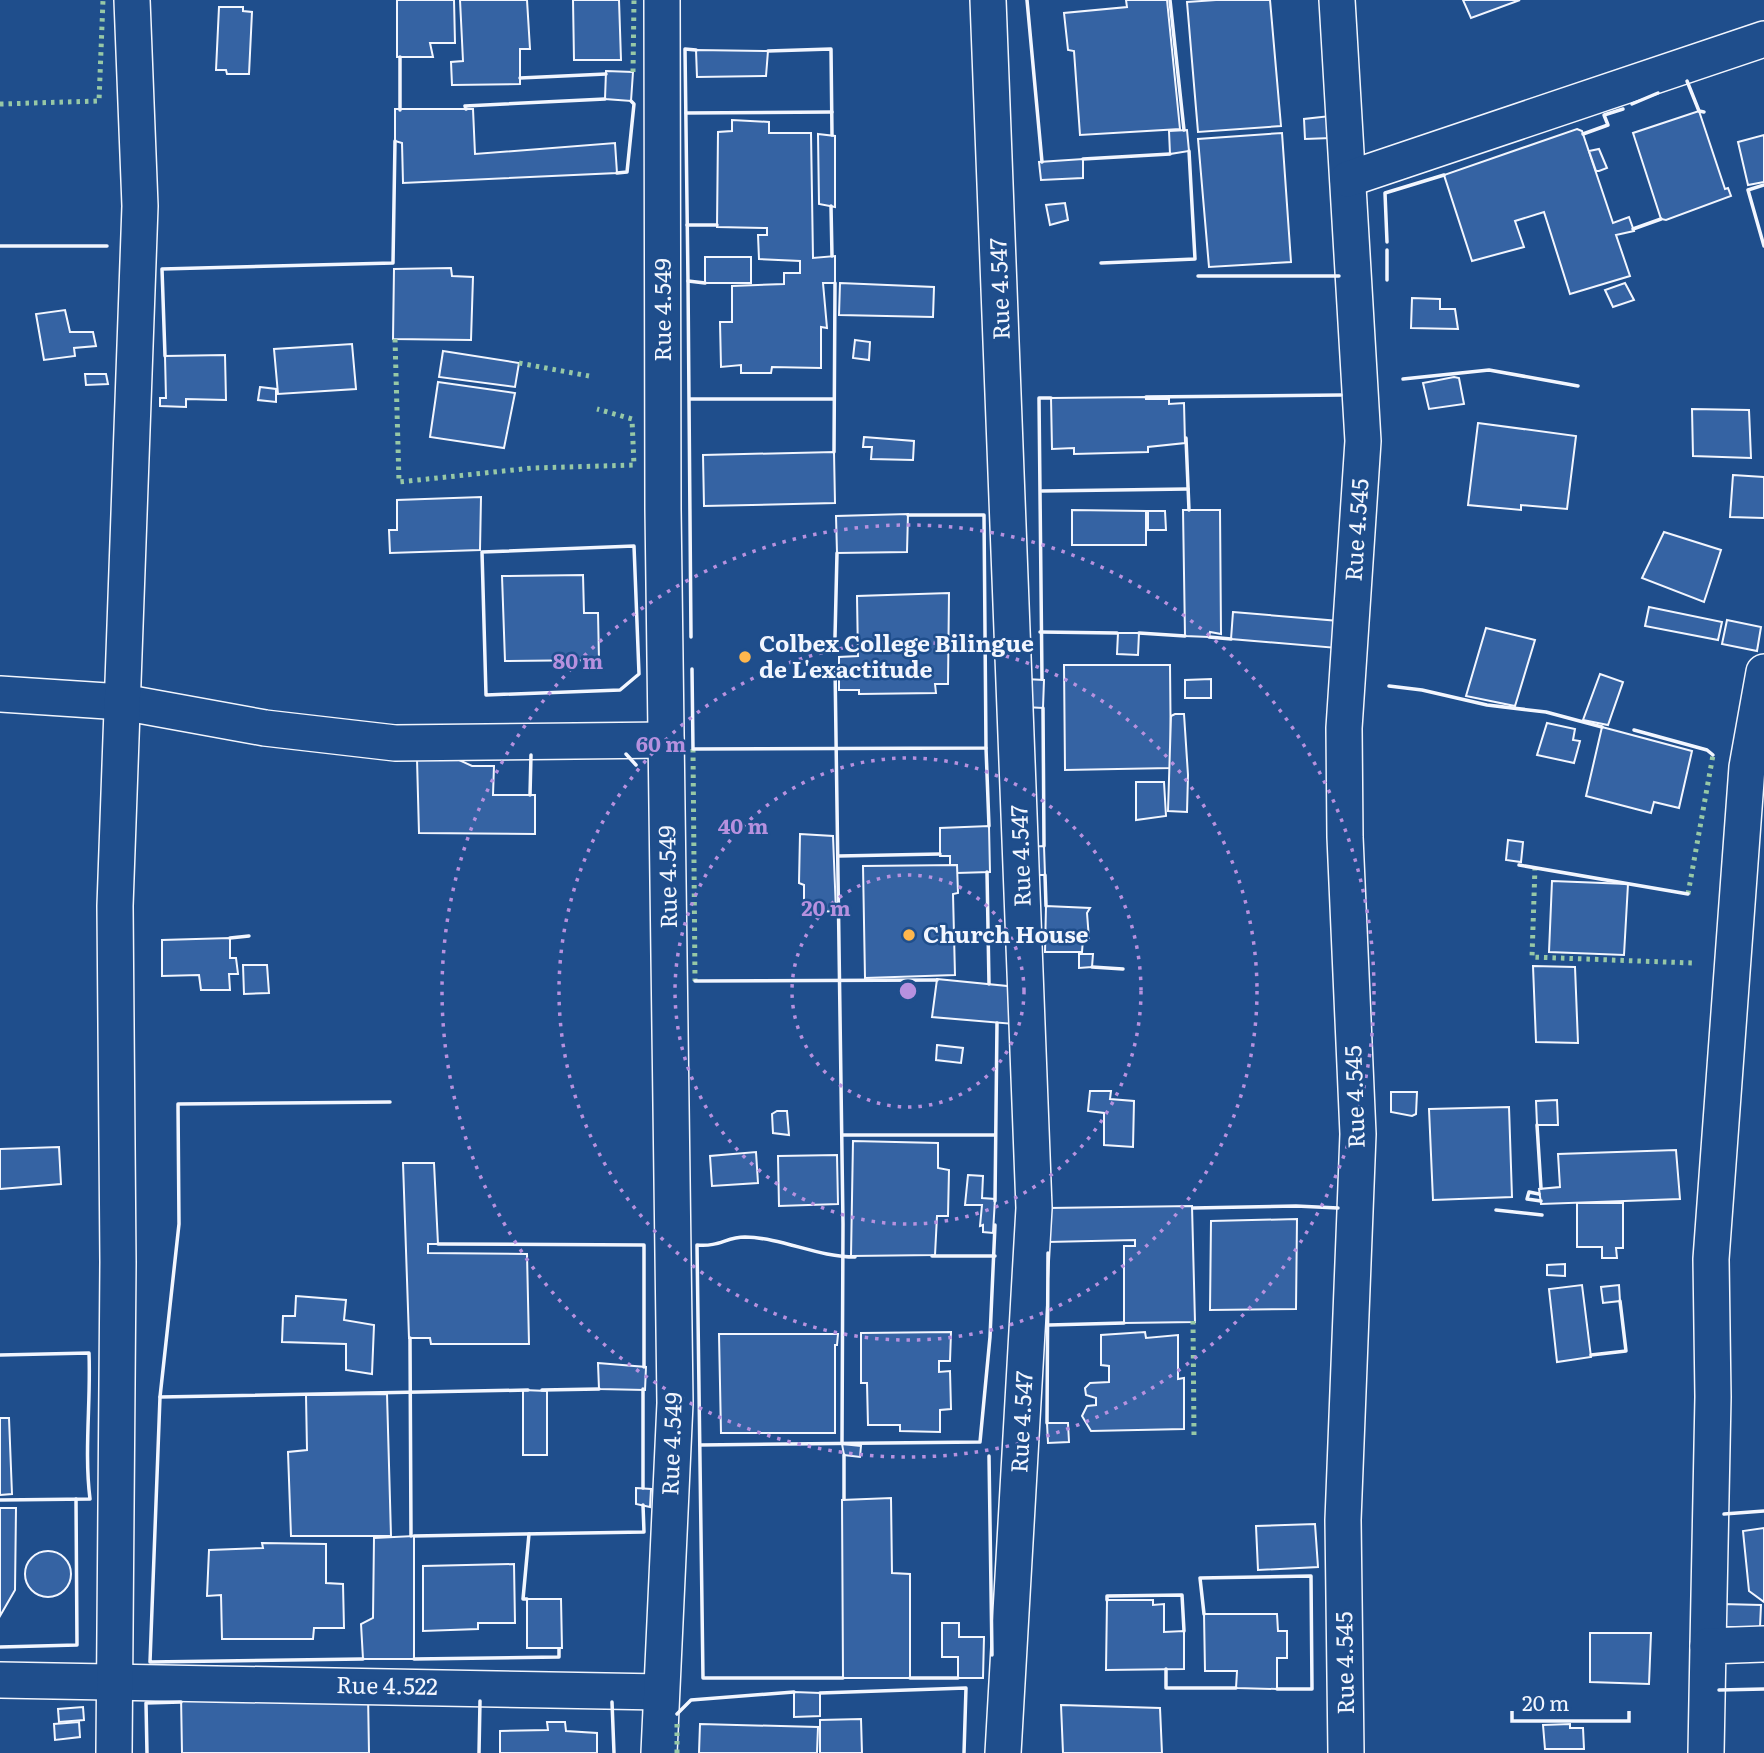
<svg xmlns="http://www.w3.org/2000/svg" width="1764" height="1753" font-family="Literata,serif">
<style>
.building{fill:#3563a3;stroke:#f2f6ff;stroke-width:2}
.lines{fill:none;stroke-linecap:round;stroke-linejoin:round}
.minor-casing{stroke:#f2f6ff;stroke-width:38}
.minor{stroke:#1f4e8c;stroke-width:35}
.hedge{stroke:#97c8a6;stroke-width:5;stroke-dasharray:3.5 5;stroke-linecap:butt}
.wall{stroke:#f2f6ff;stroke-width:3.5}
.ring{fill:none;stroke:#b691df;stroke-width:3.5;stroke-dasharray:3.5 7}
.poi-dot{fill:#ffb74d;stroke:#1f4e8c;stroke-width:2.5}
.labels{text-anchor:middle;stroke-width:5;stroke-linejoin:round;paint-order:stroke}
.street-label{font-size:23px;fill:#f2f6ff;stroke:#1f4e8c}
.poi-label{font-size:23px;font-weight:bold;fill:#f2f6ff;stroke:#1f4e8c;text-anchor:start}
.centre{fill:#b691df;stroke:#1f4e8c;stroke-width:3.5}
.ring-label{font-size:21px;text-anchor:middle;font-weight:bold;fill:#b691df;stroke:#1f4e8c;stroke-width:5;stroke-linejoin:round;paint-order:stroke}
</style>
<rect width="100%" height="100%" fill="#1f4e8c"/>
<g class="building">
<path d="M397,0H454L455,43H430L433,57H397Z"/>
<path d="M460,0H527L530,49H520V84L452,85L451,62L463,61Z"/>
<path d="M573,0H619L621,60H574Z"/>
<path d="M1126,0H1167L1180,129L1080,135L1074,51L1068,50L1064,13L1127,7Z"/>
<path d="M1216,0H1270L1281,126L1198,132L1187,2Z"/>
<path d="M1463,0H1520L1471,18Z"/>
<path d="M219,7H243V11L252,12L249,74H227L226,70H216Z"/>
<path d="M696,50L768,51L766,76L697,77Z"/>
<path d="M606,71L633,72L631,101L605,99Z"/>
<path d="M395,109H473L475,154L615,143L617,173L403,183L402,143L395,141Z"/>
<path d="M1699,111L1725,189L1728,188L1731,196L1666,220L1661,219L1633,133Z"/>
<path d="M1330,116L1331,138L1305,139L1304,119Z"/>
<path d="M732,120L769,122V133H811L813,258L835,256V283H823L827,328L821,327V368L772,367L771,373H741V365L721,367L720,322H732V286L784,284V273H800V261L759,259L758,235H767V228L717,227L718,132L732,131Z"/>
<path d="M1577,129L1582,131L1613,223L1629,217L1634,231L1616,235L1630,276L1570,294L1544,212L1515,221L1524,247L1472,261L1444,175Z"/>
<path d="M1187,130L1189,151L1170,154L1169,131Z"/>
<path d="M1282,133L1291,262L1209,267L1198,139Z"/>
<path d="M818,134L835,136V207L819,204Z"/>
<path d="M1764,135V182L1748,185L1738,142Z"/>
<path d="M1599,149L1607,168L1599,171H1596L1589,151Z"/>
<path d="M1083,159V178L1041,180L1039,162Z"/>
<path d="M1065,203L1068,220L1050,225L1046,205Z"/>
<rect x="705" y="257" width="46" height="26"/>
<path d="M451,268L452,276L473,277L471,340L393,339L394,269Z"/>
<path d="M840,283L934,287L933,317L839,315Z"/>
<path d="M1625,283L1634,300L1613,307L1605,290Z"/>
<path d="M1412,298L1440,299V309H1455L1458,329L1411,328Z"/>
<path d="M65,310L70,332H93L96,346L74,348L75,356L44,360L36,314Z"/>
<path d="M855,340L870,342L869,360L853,358Z"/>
<path d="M352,344L356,389L278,394L274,349Z"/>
<path d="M443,351L519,363L515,387L439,377Z"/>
<path d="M225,355L226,400L186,399V407L160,406V398H166L165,356Z"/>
<path d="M85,374H106L108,384L86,385Z"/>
<path d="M1454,377L1459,378L1464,404L1429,409L1423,383Z"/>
<path d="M438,382L515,393L504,448L430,437Z"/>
<path d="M260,387L276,389V402L258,400Z"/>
<path d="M1146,397V399H1169V404L1184,403L1185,443L1148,447V452L1074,454V448L1052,449L1051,398Z"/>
<path d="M1692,409L1749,410L1751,458L1693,456Z"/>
<path d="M1478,423L1576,436L1567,509L1521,505V510L1468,505Z"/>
<path d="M864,437L914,441L913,460L871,459L872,447H863Z"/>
<path d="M834,452L835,503L704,506L703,455Z"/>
<path d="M1733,475L1764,477V518L1730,517Z"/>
<path d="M481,497L480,550L390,553L389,530H397V500Z"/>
<path d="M1072,510L1146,511V545H1072Z"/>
<path d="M1183,510H1220L1221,634L1210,632L1209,637L1185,636Z"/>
<path d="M1148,511H1165L1166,530H1148Z"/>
<path d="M908,514L907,552L837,553L836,516Z"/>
<path d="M1664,532L1721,550L1704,602L1642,578Z"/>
<path d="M583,575L584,613H598L599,660L505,661L502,576Z"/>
<path d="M949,593L948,684H935L936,693L859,694V690H839V657L858,656L857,596Z"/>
<path d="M1649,607L1722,622L1718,640L1645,626Z"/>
<path d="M1233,612L1339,621L1337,648L1231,639Z"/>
<path d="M1727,620L1761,627L1757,651L1722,644Z"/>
<path d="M1486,628L1535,640L1515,706L1466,696Z"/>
<path d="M1118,633H1139L1138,655L1117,654Z"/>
<path d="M1064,665H1170L1171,768L1065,770Z"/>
<path d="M1600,674L1623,682L1608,725L1583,720Z"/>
<path d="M1025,679L1044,680L1043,708L1025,707Z"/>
<path d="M1211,679V698H1185V680Z"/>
<path d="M1175,714H1184L1188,775L1187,812L1168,811L1171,716Z"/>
<path d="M1547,723L1575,729L1573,740L1580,741L1574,763L1537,755Z"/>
<path d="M1602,727L1692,751L1679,808L1654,802L1651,813L1586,796Z"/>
<path d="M417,759H457L472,766H494L493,795H535V834L419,833Z"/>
<path d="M1136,782H1164L1166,816L1136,820Z"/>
<path d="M989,826L990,872L957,873V865H950V856H940V828Z"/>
<path d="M800,834L833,836L836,912L809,910V906H804V885L799,883Z"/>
<path d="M1508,840L1523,842L1521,862L1506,860Z"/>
<path d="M1044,846L1045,875H1026V847Z"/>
<path d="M957,865L958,893L953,894L955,975L865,978L863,866Z"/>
<path d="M1552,881L1628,884L1624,955L1549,952Z"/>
<path d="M1046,906L1090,908L1087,913L1089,939H1083L1082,952H1045Z"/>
<path d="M230,938V958H236L238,974H229L230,990H201L199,975L162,976V940Z"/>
<path d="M1079,954H1093L1092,967L1079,968Z"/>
<path d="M243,965H267L269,993L244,994Z"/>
<path d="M1533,966L1575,967L1578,1043L1536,1042Z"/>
<path d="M937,979L1017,987L1014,1024L932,1017Z"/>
<path d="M937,1045L963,1048L961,1063L936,1060Z"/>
<path d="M1090,1091H1111L1110,1099L1134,1101L1133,1147L1104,1145V1113L1088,1111Z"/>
<path d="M1391,1092H1417L1416,1114L1412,1116L1391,1112Z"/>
<path d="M1557,1100L1558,1125H1537L1536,1101Z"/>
<path d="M1509,1107L1512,1197L1433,1200L1429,1109Z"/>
<path d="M777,1111H787L789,1135L773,1133L772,1114Z"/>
<path d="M853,1141L938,1143V1168L949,1170L948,1216H937L935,1255L851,1256Z"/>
<path d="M59,1147L61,1184L0,1189V1149Z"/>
<path d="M1676,1150L1680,1199L1541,1204L1539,1189L1560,1187L1558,1154Z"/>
<path d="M756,1152L758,1183L712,1186L710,1156Z"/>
<path d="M837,1155L838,1204L779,1206L778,1156Z"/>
<path d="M403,1163H434L438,1244H428V1253L527,1254L529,1344H431L430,1338H409Z"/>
<path d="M968,1175L983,1176L982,1198L995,1199L993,1233L983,1232V1225L980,1226L982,1205H965Z"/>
<path d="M1577,1203H1623V1248H1616L1617,1258H1602V1247H1577Z"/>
<path d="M1192,1206L1195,1322L1124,1323V1246H1135V1240L1048,1242V1208Z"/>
<path d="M1297,1219L1296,1309L1210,1310L1211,1221Z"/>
<path d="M1565,1264V1276L1547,1275V1265Z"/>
<path d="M1582,1285L1591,1357L1557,1362L1549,1289Z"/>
<path d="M1619,1285L1620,1301L1603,1303L1601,1287Z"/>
<path d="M296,1296L346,1300L344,1320L374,1325L372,1374L346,1370V1344L282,1342L283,1316H295Z"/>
<path d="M951,1332L950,1361H939V1372L950,1371L951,1409L940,1410V1432L900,1431V1425H868L867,1383H861V1333Z"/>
<path d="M1145,1332L1146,1338L1178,1335V1379L1184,1378V1429L1091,1431L1082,1416L1087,1406L1096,1405V1398L1086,1395L1085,1388L1090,1383L1109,1382V1366L1101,1365V1335Z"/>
<path d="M719,1334H838L837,1345H835V1433H721Z"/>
<path d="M598,1363L646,1367L645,1390L599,1389Z"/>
<path d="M523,1390L547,1391V1455H523Z"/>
<path d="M387,1394L391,1536H291L288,1452L307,1450L306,1395Z"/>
<path d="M0,1418H9L12,1494L0,1495Z"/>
<path d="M1047,1423H1068L1069,1442L1048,1443Z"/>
<path d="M842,1444L861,1446L860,1457L844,1455Z"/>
<path d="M636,1488L651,1489L650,1507L636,1504Z"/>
<path d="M891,1498L892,1573L910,1574V1678H843L842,1500Z"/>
<path d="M0,1508H16L15,1590L0,1616Z"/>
<path d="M1315,1524L1318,1567L1258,1570L1256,1526Z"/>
<path d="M1764,1528V1602L1749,1591L1743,1531Z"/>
<path d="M414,1536V1659H363L361,1624L373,1618L374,1538Z"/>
<path d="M262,1543L326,1544V1583L343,1584L344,1628H314L313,1639H222L221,1595L207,1596L209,1550L263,1548Z"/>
<circle cx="48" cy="1574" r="23"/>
<path d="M514,1564L515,1623H478V1629L423,1631V1566Z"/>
<path d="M527,1599H561L562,1648H527Z"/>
<path d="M1107,1600H1153V1605L1164,1604V1632L1184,1631V1669L1106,1670Z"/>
<path d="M1722,1604L1761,1605L1760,1627H1722Z"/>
<path d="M1204,1614H1277L1278,1631H1287V1658H1277V1689L1236,1688L1237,1671H1205Z"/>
<path d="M942,1623H959V1637H984L983,1678H958V1657H942Z"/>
<path d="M1590,1633H1651L1649,1684L1590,1682Z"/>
<path d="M794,1692L820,1693V1716L794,1717Z"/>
<path d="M368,1693L369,1753H182L181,1696Z"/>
<path d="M1061,1705L1160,1708L1162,1753H1063Z"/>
<path d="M83,1707L84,1720L59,1722L58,1709Z"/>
<path d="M861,1719L862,1753H820V1720Z"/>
<path d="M79,1722L80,1737L55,1740L54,1724Z"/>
<path d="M547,1722H565L566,1731L597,1733V1753H500V1731L548,1730Z"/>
<path d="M700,1724L818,1727L817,1753H699Z"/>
<path d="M1570,1724V1728H1583L1584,1749H1545L1543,1725Z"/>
</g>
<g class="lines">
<defs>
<g id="minor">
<path d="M988,0L1034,1208L1003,1753"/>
<path d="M1337,0L1363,441L1344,728L1345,837L1358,1134L1343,1520L1346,1753"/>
<path d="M1348,179L1764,39"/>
<path d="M0,694L122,702L265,728L395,743L666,740"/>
<path d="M1708,1646L1713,1397L1711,1259L1747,767L1764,672"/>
<path d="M0,1680L661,1692"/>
<path d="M114,1753L118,1262L115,906L140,206L132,0"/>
<path d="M659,1753L675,1403L663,509L662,0"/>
<path d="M1706,1753L1708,1646L1764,1644"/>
</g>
</defs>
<use href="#minor" class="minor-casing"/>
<use href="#minor" class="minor"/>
<g class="hedge">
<path d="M633,72L634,0"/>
<path d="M0,104L99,101L103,0"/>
<path d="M395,339L399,482L532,468L634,465L632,419L597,409"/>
<path d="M519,363L589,376"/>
<path d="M693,749L695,981"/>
<path d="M1535,867L1532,957L1692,963"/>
<path d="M1688,894L1713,755"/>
<path d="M1193,1321L1194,1436"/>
<path d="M677,1753V1721"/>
</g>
<g class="wall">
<path d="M1027,0L1042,162"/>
<path d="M1170,0L1184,130"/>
<path d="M696,50L685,49L688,281L705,283"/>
<path d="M768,51L831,49L832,135"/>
<path d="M520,78L606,74"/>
<path d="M1687,81L1699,111L1704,112"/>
<path d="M1632,104L1658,93"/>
<path d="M466,109L465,106L605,99"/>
<path d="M400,110V57"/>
<path d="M686,113L832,112"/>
<path d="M1583,134L1608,125L1604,115L1623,109"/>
<path d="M1083,159L1170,154"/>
<path d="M617,173L627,172L634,104L631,101"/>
<path d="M1764,185L1748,190L1764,246"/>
<path d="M831,206L832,256"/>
<path d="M687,225H717"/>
<path d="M1633,229L1661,219"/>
<path d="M1387,242L1385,193L1444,175"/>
<path d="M0,246H107"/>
<path d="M1387,250V280"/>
<path d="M1101,263L1195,259L1189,151"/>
<path d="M1198,276H1339"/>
<path d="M688,281L691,637"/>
<path d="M165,356L162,269L393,263L395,141"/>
<path d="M1403,379L1489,370L1578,386"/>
<path d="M1146,397L1341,395"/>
<path d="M690,399H834"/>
<path d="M1186,438L1189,510"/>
<path d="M834,452L835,283"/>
<path d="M1042,491L1188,489"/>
<path d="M634,546L639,674L620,690L486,695L482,552Z"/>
<path d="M1040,632L1117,633"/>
<path d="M1139,633L1185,636"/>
<path d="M835,637L837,553"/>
<path d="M1209,637L1231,639"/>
<path d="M835,667L843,1224L842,1442"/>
<path d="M692,669L693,749L986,748L984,515H908"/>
<path d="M1042,679L1039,398H1051"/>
<path d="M1389,686L1422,690L1487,705L1546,712L1602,727"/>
<path d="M1043,708L1044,846"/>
<path d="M1634,730L1707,750L1713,755"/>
<path d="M986,748L989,826"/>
<path d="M626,754L636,765"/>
<path d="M530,795L531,755"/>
<path d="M839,856L940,854"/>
<path d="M1519,865L1688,894"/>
<path d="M987,872L989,984"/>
<path d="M1045,875L1046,906"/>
<path d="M230,938L249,936"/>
<path d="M1092,967L1123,969"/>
<path d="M695,981L937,980"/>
<path d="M1537,1125L1541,1188"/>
<path d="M842,1135H995"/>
<path d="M1539,1194L1529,1192L1527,1199L1541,1201"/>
<path d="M995,1201L997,1023"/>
<path d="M1193,1208L1296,1206L1338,1208"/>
<path d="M1496,1210L1542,1215"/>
<path d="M438,1244L644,1245V1367"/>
<path d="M932,1256H995"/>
<path d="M1049,1325L1124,1323"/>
<path d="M410,1338L411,1536"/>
<path d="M0,1355L89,1353C91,1401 84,1451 90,1499L0,1500"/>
<path d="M1591,1355L1626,1351L1620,1301"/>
<path d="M542,1390L599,1389"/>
<path d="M160,1397L528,1390"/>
<path d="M1047,1423L1048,1253"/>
<path d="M700,1445L980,1442L990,1337L995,1225"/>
<path d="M989,1456L992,1655"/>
<path d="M643,1488V1389"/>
<path d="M844,1499V1455"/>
<path d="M1724,1514L1764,1511"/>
<path d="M414,1536L644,1532L643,1505"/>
<path d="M527,1599H523L529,1534"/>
<path d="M1107,1600V1596L1182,1595L1184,1631"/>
<path d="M1204,1614L1200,1578L1311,1576L1312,1689H1277"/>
<path d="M0,1647L77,1645L76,1499"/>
<path d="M363,1659L150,1662L160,1397L179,1224L178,1104L390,1102"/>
<path d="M414,1659L559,1657V1649"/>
<path d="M1166,1669V1688H1236"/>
<path d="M843,1678H703L697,1245C720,1247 726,1237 745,1237C783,1238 818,1257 855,1257"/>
<path d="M910,1678H958"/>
<path d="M1719,1690L1764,1689"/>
<path d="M820,1693L966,1688L964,1753"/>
<path d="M612,1702L614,1753"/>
<path d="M677,1714L691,1700L794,1692"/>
<path d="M147,1753L146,1703L181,1702"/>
<path d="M479,1753L480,1701"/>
</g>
</g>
<g class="ring">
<circle cx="908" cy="991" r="116"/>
<circle cx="908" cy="991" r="233"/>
<circle cx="908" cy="991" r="349"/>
<circle cx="908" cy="991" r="466"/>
</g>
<g class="poi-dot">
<circle cx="745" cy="657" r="7"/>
<circle cx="909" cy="935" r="7"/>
</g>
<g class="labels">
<g class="street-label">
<text transform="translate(1000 289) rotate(-92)" y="8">Rue 4.547</text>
<text transform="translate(663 310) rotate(-90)" y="8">Rue 4.549</text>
<text transform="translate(1357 530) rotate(-86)" y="8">Rue 4.545</text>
<text transform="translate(1021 856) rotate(-92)" y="8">Rue 4.547</text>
<text transform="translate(668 877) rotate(-91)" y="8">Rue 4.549</text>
<text transform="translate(1355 1097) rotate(-92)" y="8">Rue 4.545</text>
<text transform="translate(1022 1422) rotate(-87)" y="8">Rue 4.547</text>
<text transform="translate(672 1444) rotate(-88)" y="8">Rue 4.549</text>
<text transform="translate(1345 1663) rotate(-91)" y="8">Rue 4.545</text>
<text transform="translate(387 1686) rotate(1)" y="8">Rue 4.522</text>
</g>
<g class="poi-label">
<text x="759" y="652">Colbex College Bilingue<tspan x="759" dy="26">de L'exactitude</tspan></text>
<text x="923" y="943">Church House</text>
</g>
</g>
<circle cx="908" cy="991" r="10" class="centre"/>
<g class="ring-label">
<text x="578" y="669">80 m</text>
<text x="661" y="752">60 m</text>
<text x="743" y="834">40 m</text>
<text x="826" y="916">20 m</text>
</g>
<path d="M1512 1711v10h117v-10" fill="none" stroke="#f2f6ff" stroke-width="3.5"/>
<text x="1522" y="1711" font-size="21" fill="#f2f6ff" stroke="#1f4e8c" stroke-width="5" paint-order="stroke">20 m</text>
</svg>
